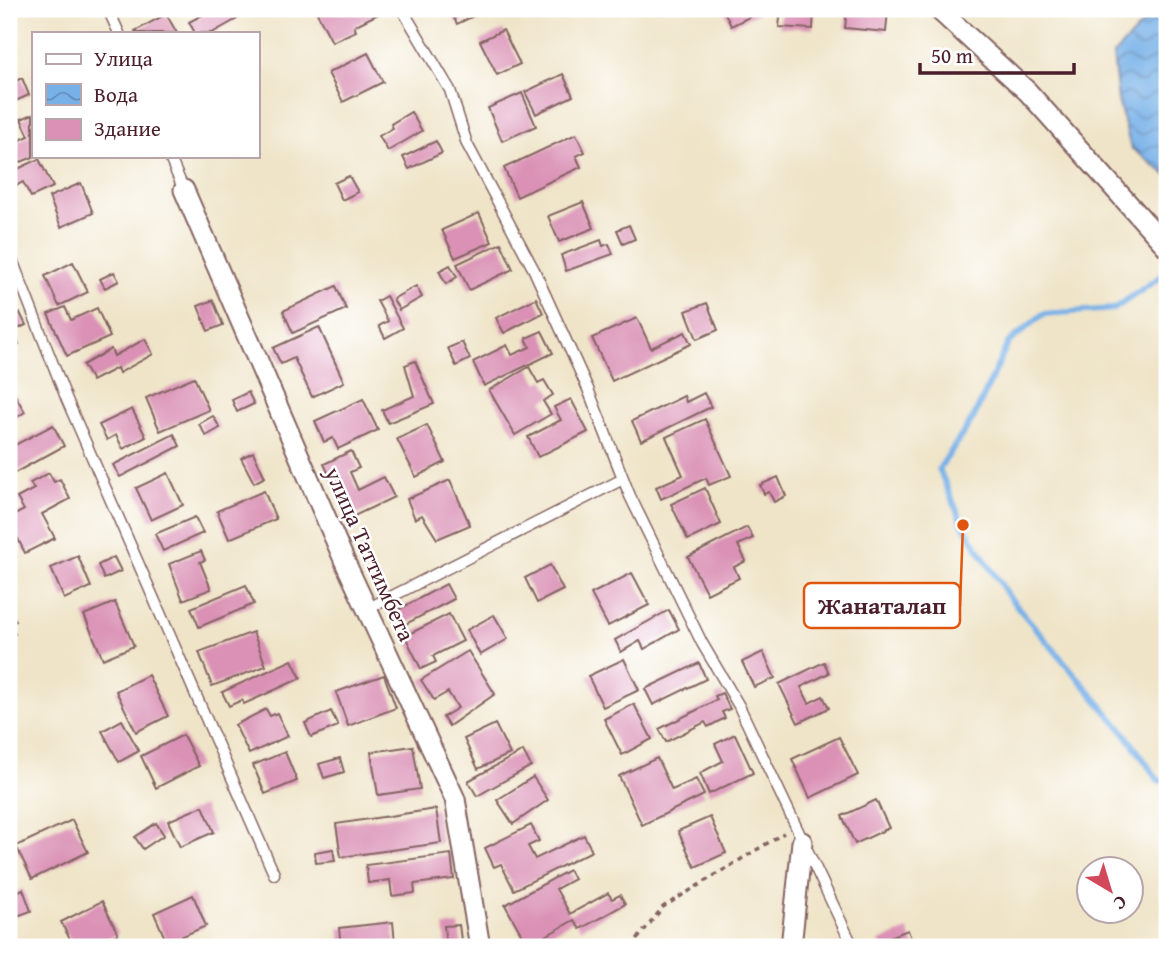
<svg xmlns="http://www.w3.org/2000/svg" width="1176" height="956" font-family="'Gentium Book Plus',serif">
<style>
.water{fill:url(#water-waves);stroke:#60688a;stroke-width:2}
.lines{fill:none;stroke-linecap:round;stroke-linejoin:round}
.stream{stroke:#77b1e8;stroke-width:6}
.building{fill:#da91b5}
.lane-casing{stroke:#846462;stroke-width:13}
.street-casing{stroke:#846462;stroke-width:23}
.path{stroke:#846462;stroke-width:3.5;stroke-dasharray:5 5;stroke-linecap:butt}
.lane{stroke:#fff;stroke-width:10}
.street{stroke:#fff;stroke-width:19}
.labels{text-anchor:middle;stroke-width:5;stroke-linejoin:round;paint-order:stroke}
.street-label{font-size:23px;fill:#4a1f2b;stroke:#fff}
.leader{fill:none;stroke:#e0560e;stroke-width:2.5}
.callout-dot{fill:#e0560e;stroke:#fff;stroke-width:2.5}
.callout{fill:#fff;stroke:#e0560e;stroke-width:2.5}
.callout-label{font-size:24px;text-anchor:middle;font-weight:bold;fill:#4a1f2b}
</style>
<defs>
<pattern id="water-waves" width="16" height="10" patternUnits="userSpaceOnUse" patternTransform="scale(1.75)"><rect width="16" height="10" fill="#77b1e8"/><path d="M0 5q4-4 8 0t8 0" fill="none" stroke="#648fbc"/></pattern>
</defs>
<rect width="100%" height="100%" fill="#fff"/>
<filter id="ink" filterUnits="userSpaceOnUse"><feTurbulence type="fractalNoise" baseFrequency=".0143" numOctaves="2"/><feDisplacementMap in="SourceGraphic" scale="14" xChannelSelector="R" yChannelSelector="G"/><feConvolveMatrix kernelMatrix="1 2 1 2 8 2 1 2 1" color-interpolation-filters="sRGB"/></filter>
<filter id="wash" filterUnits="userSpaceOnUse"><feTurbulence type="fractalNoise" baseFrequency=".00686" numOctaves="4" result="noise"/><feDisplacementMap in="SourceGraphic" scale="28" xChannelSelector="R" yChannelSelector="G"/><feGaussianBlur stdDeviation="1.57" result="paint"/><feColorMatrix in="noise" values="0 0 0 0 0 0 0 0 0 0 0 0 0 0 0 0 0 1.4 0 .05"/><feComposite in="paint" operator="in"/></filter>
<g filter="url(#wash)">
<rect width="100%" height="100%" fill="#efe4c8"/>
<path class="water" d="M1167,9V175L1131,148L1118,100L1113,55L1155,11Z"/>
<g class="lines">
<path class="stream" d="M1163,275L1114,309L1043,314L1008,343L974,417L939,469L963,525L1009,597L1124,732L1158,780L1167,782"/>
</g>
<g id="blocks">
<g class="building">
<path d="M214,9H231L237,19L212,33H195L189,22Z"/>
<path d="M315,9H378L380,13L354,26L356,31L332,42Z"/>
<path d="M449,9H488L457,24Z"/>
<path d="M723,9H766L731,26Z"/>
<path d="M781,9H814L813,29L779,27Z"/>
<path d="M847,9H888L886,32L845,28Z"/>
<path d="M166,14L177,33H137L135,31Z"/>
<path d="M503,30L520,64L497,75L480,41Z"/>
<path d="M368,53L383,82L343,102L328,73Z"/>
<path d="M563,74L573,96L536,114L525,92Z"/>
<path d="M22,78L29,95L9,104V84Z"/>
<path d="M522,93L536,126L502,141L488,108Z"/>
<path d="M411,112L422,131L388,151L379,136L393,128L391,124Z"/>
<path d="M33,114V157L9,167V145L29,136L21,119Z"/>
<path d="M576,134L585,152L576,156L581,167L517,197L504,168Z"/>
<path d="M436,141L442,153L409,169L403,157Z"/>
<path d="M39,159L53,187L31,197L23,182L9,189V173Z"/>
<path d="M349,176L358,192L342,200L334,183Z"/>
<path d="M81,183L93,213L61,227L49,197Z"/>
<path d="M583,202L594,228L559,242L548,216Z"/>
<path d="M479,213L492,242L455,258L442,230Z"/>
<path d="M629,225L635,239L623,244L617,230Z"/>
<path d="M601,240L603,246L609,244L613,254L566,271L561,255Z"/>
<path d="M501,243L513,269L469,290L457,264Z"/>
<path d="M73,262L88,292L59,306L45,276Z"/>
<path d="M450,265L457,277L446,284L439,271Z"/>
<path d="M114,272L119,281L105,288L100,279Z"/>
<path d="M336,286L346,309L293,333L283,311Z"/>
<path d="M416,286L422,297L399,310L393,299Z"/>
<path d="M386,296L403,328L385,338L379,326L388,321L377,301Z"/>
<path d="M536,298L543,313L504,333L496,318Z"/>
<path d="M213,300L223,325L208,331L198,306Z"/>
<path d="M707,303L718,330L697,339L686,311Z"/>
<path d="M65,307L71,320L97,308L110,337L67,356L48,314Z"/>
<path d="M20,313L26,325L13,331L19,344L9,349V318Z"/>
<path d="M637,318L651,348L685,332L691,344L612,381L592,338Z"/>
<path d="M319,327L344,382L312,397L294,358L281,364L273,348Z"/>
<path d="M542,331L553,353L484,386L473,362L507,345L512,355L530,347L526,338Z"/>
<path d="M145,339L153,354L119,373L117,368L92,381L83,365L111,349L114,356Z"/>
<path d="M462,342L470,359L456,366L448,348Z"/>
<path d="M415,361L434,404L388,423L382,410L414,396L405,365Z"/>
<path d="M529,367L538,383L544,380L553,395L543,401L551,414L515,435L489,390Z"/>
<path d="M194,377L209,410L160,431L146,398Z"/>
<path d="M248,392L254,404L237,412L232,400Z"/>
<path d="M704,393L711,407L641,441L632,421L684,396L686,402Z"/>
<path d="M15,395L25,412L9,422V398Z"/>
<path d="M363,399L378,430L338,449L333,438L324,442L315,421Z"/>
<path d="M571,399L588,432L538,457L528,437L561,420L554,407Z"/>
<path d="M132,409L146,437L123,449L116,435L107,440L99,425Z"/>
<path d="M213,416L220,428L206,436L199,424Z"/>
<path d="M705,419L731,476L709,485L706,478L661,499L656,487L683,475L666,437Z"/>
<path d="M53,425L64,446L9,476V448Z"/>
<path d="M427,425L445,462L416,477L397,439Z"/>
<path d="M174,434L180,446L120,477L113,465Z"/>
<path d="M351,451L359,468L350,472L358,490L384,477L394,497L350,518L324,464Z"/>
<path d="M253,452L265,477L254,483L241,458Z"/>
<path d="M49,473L54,482L60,479L70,499L42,514L55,538L25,553L18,539L9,544V518L24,510L17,498L34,489L30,483Z"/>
<path d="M168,473L183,505L151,520L136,488Z"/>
<path d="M778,477L786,496L774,502L769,492L764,494L760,485Z"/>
<path d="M450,480L470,525L437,539L422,515L415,519L407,499Z"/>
<path d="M705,488L721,524L688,540L671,504Z"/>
<path d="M264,491L276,519L229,539L217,511Z"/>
<path d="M195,517L203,533L163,551L155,534Z"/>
<path d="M747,527L753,538L738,545L746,561L734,567L739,578L707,594L688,557Z"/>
<path d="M201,551L205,560L200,562L211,589L183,600L169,564Z"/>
<path d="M78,556L91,587L64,599L51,568Z"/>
<path d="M114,557L121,571L104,579L98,565Z"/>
<path d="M550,565L563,590L537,603L525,578Z"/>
<path d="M632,573L649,605L608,626L591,594Z"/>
<path d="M446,584L454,599L402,626L394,612Z"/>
<path d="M246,585L254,604L199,627L191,608Z"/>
<path d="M115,602L134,646L103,659L84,615Z"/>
<path d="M9,608L16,621L10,624L15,634L9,637Z"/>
<path d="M669,610L679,629L644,649L640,641L621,652L615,640Z"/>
<path d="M449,614L463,641L433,656L436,662L421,669L405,636Z"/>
<path d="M494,615L508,639L480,655L467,630Z"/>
<path d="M253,632L266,666L212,686L199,652Z"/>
<path d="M468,651L495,694L449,726L443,717L458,708L448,692L434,700L421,680Z"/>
<path d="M763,652L775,678L754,687L742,662Z"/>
<path d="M624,659L639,690L603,707L588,676Z"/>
<path d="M292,660L301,678L244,704L242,700L229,706L222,692Z"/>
<path d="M824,662L829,673L801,687L809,703L823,696L829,708L798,723L779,684Z"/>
<path d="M699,663L706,679L653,705L645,689Z"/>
<path d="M148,675L168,716L136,732L116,691Z"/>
<path d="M384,675L396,708L348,726L336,692Z"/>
<path d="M722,693L730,709L722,712L725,718L708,727L705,722L666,742L659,729L717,700L715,696Z"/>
<path d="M634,704L652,739L622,755L604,719Z"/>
<path d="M266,709L270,716L277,713L288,736L249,754L235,725Z"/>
<path d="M331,711L338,726L311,737L305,723Z"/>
<path d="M122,720L139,751L119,762L102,731Z"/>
<path d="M495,724L510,754L478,769L464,739Z"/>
<path d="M735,734L753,773L709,794L700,773L723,761L715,744Z"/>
<path d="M183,735L199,766L156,788L141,756Z"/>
<path d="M839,737L858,775L810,798L792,759Z"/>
<path d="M413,746L420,789L378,795L371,752Z"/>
<path d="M523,751L531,766L477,796L468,781Z"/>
<path d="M285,752L297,781L265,794L253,765Z"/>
<path d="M340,758L344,772L324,778L319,764Z"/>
<path d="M657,758L672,790L696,779L704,795L642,825L619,776Z"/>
<path d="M533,777L548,800L513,824L497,800Z"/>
<path d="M876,800L889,828L855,844L842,816Z"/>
<path d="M203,806L214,832L180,847L168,821Z"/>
<path d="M436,809L441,843L341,857L336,824Z"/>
<path d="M710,817L726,853L695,867L678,831Z"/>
<path d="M72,820L88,852L32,879L16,846Z"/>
<path d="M156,823L164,835L143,849L135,837Z"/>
<path d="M531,825L539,841L528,846L535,859L584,835L592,851L514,890L501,864L494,867L485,848Z"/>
<path d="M333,849L335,861L316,863L315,852Z"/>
<path d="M451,854L454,879L414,884L415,893L392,896L390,880L368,883L366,865Z"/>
<path d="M569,870L574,879L556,889L570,914L608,893L612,899L620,895L625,904L580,929L574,920L528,946L505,905Z"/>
<path d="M23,889L31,911L9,919V895Z"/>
<path d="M193,895L206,926L167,943L154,913Z"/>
<path d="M102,901L118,934L91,947H74L61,922Z"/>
<path d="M393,922L395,944L341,947L339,928Z"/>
<path d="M459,925L462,947H446L444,926Z"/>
<path d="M908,930L914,947H882L879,941Z"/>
</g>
</g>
</g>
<g filter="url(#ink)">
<use href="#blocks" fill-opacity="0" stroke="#846462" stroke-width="2"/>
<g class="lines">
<defs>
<g id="lane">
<path d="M108,9L119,33"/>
<path d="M402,9L450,90L467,144L534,270L588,389L630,496L702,643L739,706L853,947"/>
<path d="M169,156L184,190"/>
<path d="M9,252L67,400L274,874"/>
<path d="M367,609L623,479"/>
</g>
<g id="street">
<path d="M938,9L1028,92L1167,247"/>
<path d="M184,190L345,562L455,799L480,947"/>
<path d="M791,947L802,842"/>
</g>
</defs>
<use href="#lane" class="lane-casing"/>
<use href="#street" class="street-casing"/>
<path class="path" d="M631,947L663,907L784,833"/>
<use href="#lane" class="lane"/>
<use href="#street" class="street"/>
</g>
</g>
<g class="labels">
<g class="street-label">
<text transform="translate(370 554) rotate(66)" y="8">улица Таттимбета</text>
</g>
</g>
<path class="leader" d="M963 525L960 606"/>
<circle class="callout-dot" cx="963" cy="525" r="7"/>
<rect class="callout" x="804" y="583" width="156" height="45" rx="7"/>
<g class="callout-label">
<text x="882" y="614">Жанаталап</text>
</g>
<rect width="1176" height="956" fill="none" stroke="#fff" stroke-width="35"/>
<rect x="32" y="32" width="228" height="126" fill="#ffffff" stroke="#b7a5aa" stroke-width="2"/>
<rect x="46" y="54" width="35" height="10" fill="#ffffff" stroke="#b7a5aa" stroke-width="2"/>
<text x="94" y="66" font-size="21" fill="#4a1f2b">Улица</text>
<rect x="46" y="84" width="35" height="21" fill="url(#water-waves)" stroke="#b7a5aa" stroke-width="2"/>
<text x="94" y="102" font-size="21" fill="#4a1f2b">Вода</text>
<rect x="46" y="119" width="35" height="21" fill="#da91b5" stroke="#b7a5aa" stroke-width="2"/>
<text x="94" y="136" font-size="21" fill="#4a1f2b">Здание</text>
<g transform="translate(1110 890) rotate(142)"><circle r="33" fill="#ffffff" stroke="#b7a5aa" stroke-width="2"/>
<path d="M0-5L12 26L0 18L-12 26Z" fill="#d1495b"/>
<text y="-10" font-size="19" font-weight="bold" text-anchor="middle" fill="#4a1f2b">С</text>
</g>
<path d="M920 63v10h154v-10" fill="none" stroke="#4a1f2b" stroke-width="3.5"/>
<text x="931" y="63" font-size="21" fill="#4a1f2b" stroke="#ffffff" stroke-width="5" paint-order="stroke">50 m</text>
</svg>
